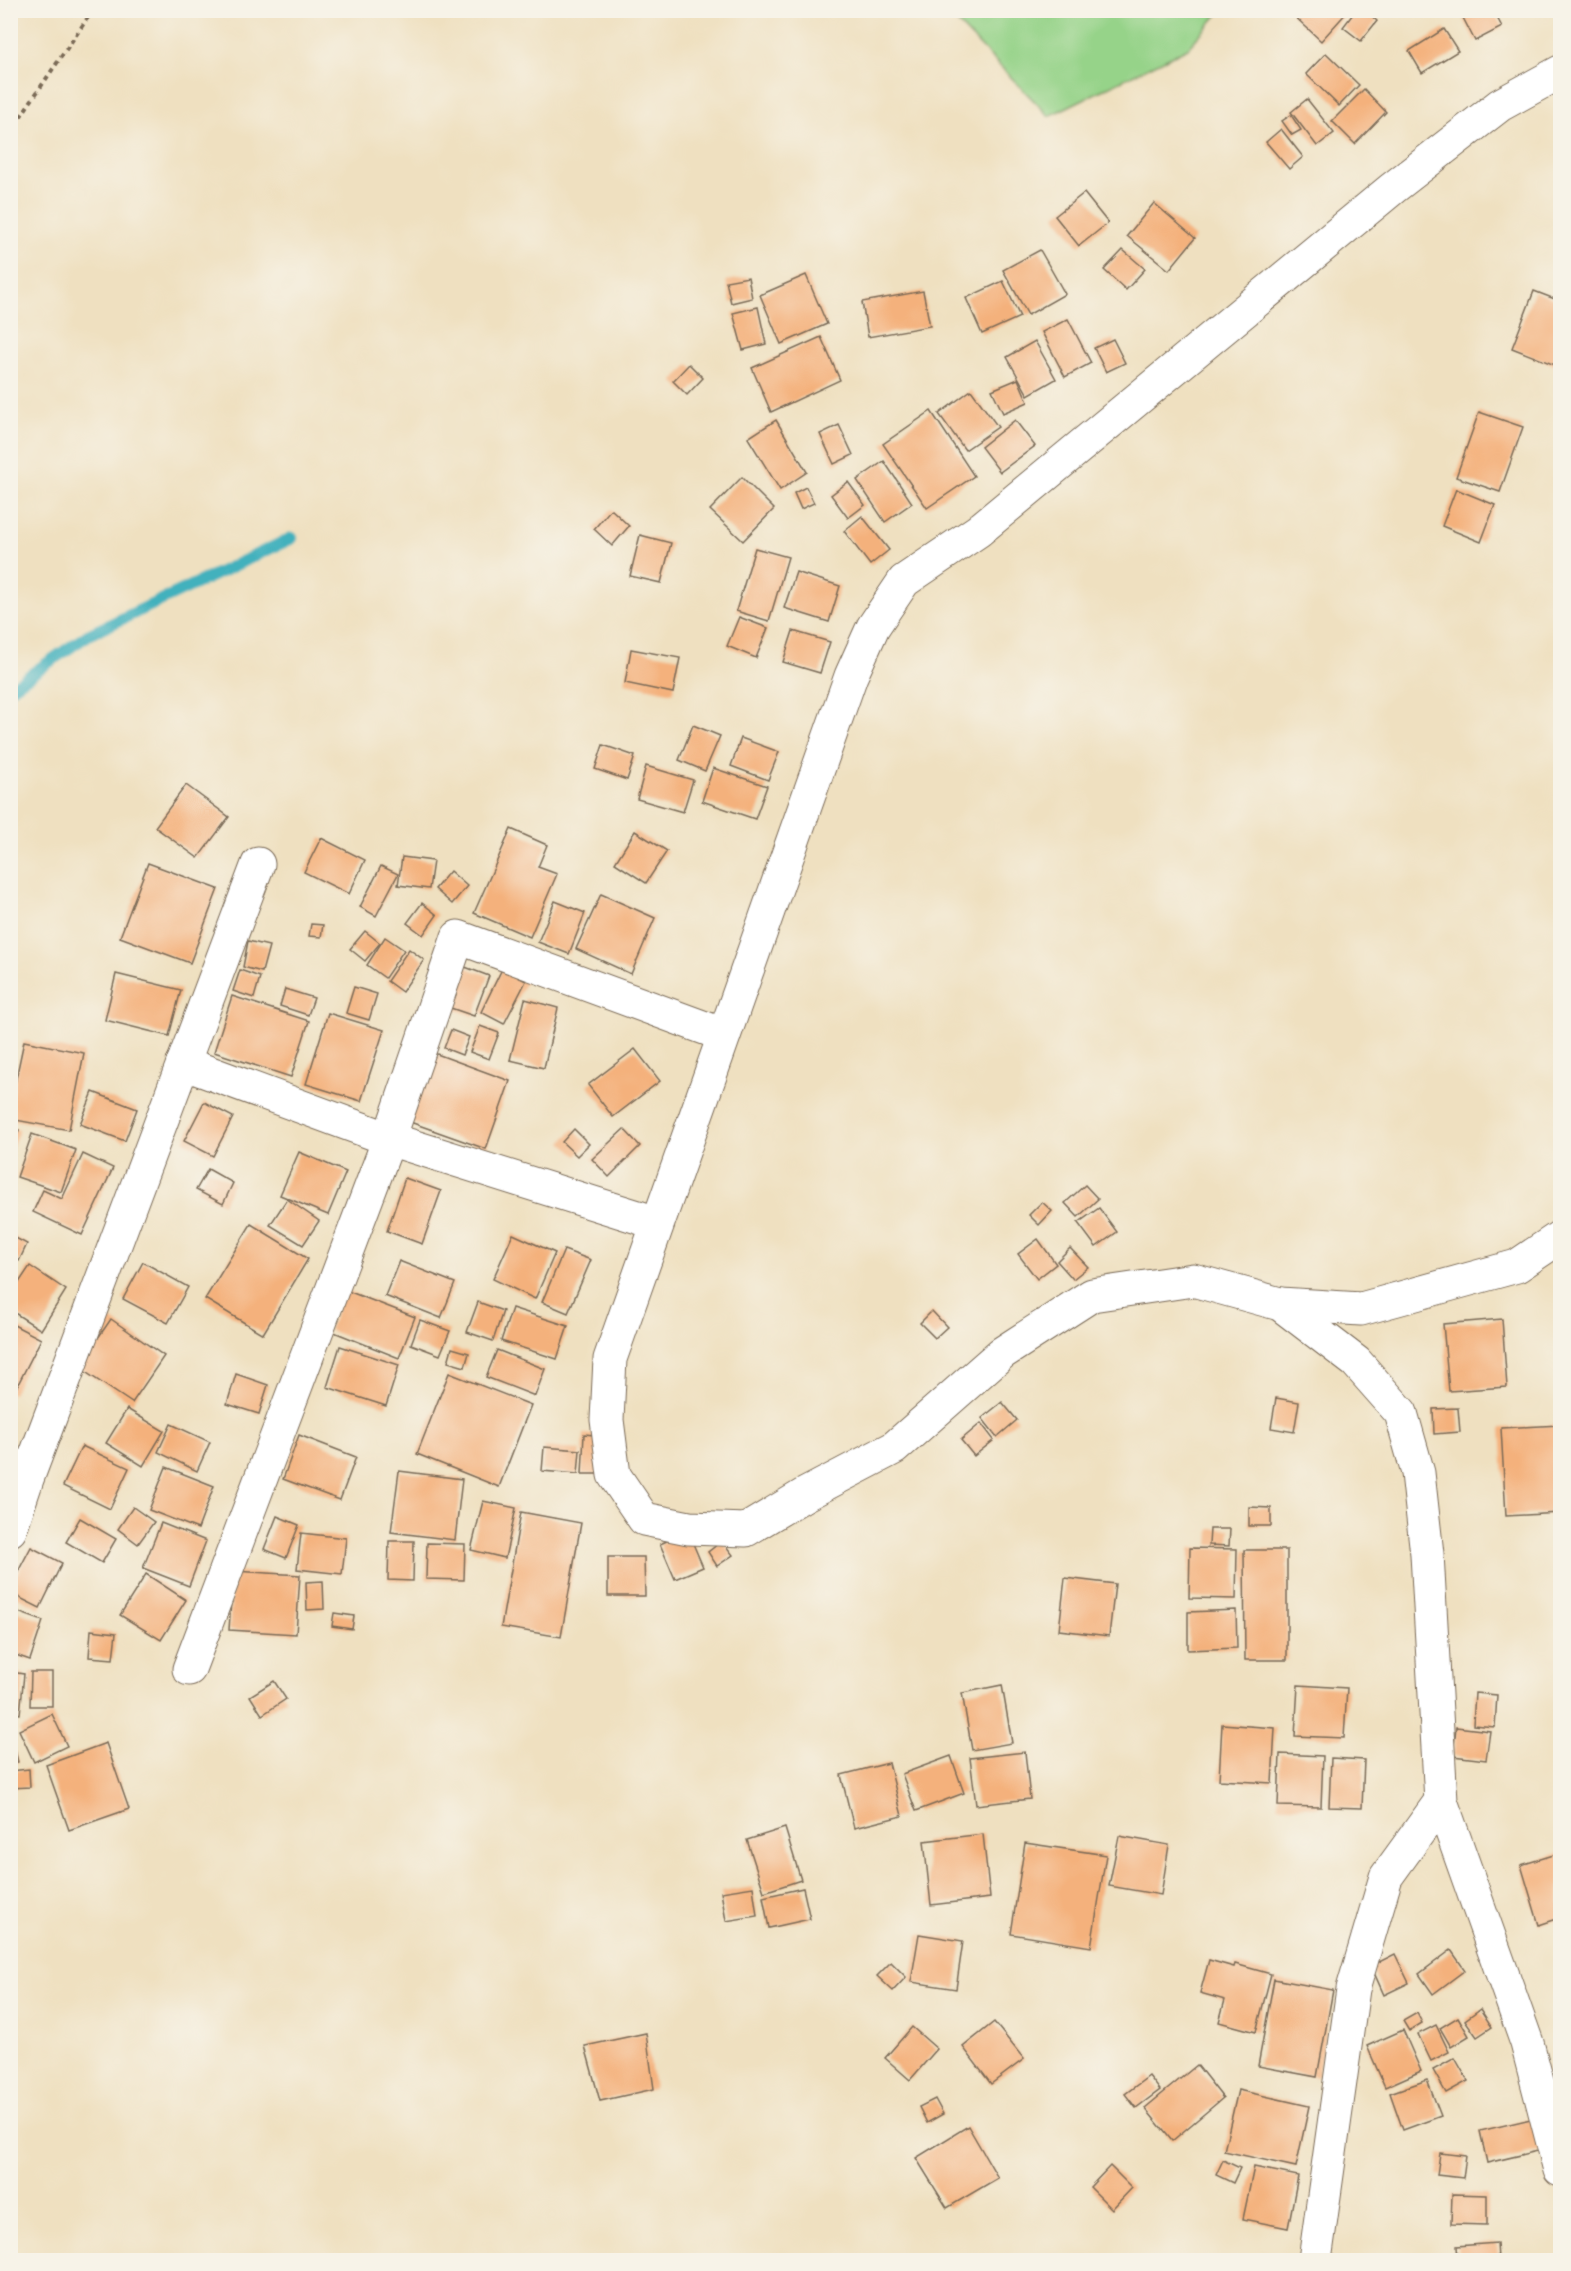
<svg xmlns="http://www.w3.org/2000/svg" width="1571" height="2271" font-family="Mali,sans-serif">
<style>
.green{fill:#96d389;stroke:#687e54;stroke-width:1.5}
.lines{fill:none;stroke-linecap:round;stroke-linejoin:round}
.stream{stroke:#42b1bd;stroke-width:12}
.building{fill:#f4b17c}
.street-casing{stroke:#7a6a57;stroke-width:35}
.path{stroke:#7a6a57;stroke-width:4;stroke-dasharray:4.5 4.5;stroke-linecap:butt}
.street{stroke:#fff;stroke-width:33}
</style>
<rect width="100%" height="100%" fill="#f7f3e8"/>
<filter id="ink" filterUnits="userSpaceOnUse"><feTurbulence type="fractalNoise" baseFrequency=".0167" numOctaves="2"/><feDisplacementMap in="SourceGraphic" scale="12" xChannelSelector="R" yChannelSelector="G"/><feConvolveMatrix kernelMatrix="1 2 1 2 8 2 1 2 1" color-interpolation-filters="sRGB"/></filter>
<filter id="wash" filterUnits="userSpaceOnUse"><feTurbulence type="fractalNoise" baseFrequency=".008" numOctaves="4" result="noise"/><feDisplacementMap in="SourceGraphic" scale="24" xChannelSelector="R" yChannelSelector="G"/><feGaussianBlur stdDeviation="1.35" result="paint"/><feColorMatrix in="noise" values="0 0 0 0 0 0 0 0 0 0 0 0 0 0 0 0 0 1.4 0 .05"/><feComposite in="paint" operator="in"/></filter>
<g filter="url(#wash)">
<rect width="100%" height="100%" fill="#efe0c0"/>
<path class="green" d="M946,11H1221L1188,48L1049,116Z"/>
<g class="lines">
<path class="stream" d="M10,689L88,635L292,538"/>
</g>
<g id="blocks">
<g class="building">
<path d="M1293,10H1349L1321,41L1291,13Z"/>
<path d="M1356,10H1365L1377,21L1361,41L1343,27Z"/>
<path d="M1459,10H1493L1502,27L1475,41Z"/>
<path d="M1444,29L1458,51L1422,73L1409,51Z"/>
<path d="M1326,53L1359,85L1339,106L1306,74Z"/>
<path d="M1364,89L1386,112L1355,144L1332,121Z"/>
<path d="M1307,99L1334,133L1317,146L1291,112Z"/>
<path d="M1291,115L1301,130L1292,135L1282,121Z"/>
<path d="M1281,129L1303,157L1289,169L1266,142Z"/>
<path d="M1084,193L1108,223L1079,246L1055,216Z"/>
<path d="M1154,203L1195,238L1169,270L1127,236Z"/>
<path d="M1040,250L1065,294L1028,315L1003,270Z"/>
<path d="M1123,250L1145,269L1126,290L1104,270Z"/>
<path d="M806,275L827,324L781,344L760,295Z"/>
<path d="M748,277L752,298L731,303L726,281Z"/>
<path d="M1003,281L1020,317L982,334L966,298Z"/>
<path d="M923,291L930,326L868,337L862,302Z"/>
<path d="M1534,291L1560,301V367L1512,348Z"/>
<path d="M758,307L766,344L743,350L733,313Z"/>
<path d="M1068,319L1091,363L1065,377L1042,332Z"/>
<path d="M821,337L840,380L771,412L752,368Z"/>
<path d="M1113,339L1125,363L1106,372L1094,348Z"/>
<path d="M1035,341L1056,379L1028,395L1007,357Z"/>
<path d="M689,364L703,378L687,395L673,381Z"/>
<path d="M1018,379L1028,402L1003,413L992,390Z"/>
<path d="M971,390L998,427L965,450L939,414Z"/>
<path d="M931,411L974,476L927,508L883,444Z"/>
<path d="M1479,412L1523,427L1500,492L1456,477Z"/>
<path d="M776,420L807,472L780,490L748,438Z"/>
<path d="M1015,420L1035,446L1000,472L981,447Z"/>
<path d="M839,425L853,455L834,464L820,434Z"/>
<path d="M884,461L912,503L885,522L857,480Z"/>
<path d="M742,477L774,509L743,541L710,510Z"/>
<path d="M848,482L865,505L848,518L831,495Z"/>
<path d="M806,487L814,503L801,509L794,493Z"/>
<path d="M1456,489L1495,505L1481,542L1442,526Z"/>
<path d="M611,509L629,526L612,546L594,529Z"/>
<path d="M862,516L889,550L870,565L844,531Z"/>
<path d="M640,535L671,543L661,583L630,576Z"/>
<path d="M755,548L788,557L769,621L736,611Z"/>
<path d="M796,572L840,586L829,622L784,608Z"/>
<path d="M739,617L768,628L756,658L727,646Z"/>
<path d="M793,631L830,642L820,673L783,662Z"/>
<path d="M631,649L680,658L673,693L625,683Z"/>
<path d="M693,725L720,736L705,771L679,760Z"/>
<path d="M741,738L779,752L768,780L731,766Z"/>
<path d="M603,745L635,756L627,780L595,769Z"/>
<path d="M646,766L693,780L683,812L637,799Z"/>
<path d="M713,768L767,786L755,819L702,801Z"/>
<path d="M186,785L229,817L198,858L155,827Z"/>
<path d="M511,829L547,845L538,867L557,874L530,937L474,913Z"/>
<path d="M635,831L667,851L646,883L615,863Z"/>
<path d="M321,838L365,860L349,894L304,872Z"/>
<path d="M402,857L433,861L429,889L398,885Z"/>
<path d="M148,863L218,889L190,963L120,937Z"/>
<path d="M381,866L398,874L376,916L360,907Z"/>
<path d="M450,871L467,886L452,904L435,889Z"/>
<path d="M601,894L655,918L631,974L576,949Z"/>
<path d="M555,901L585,913L569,954L538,942Z"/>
<path d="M422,903L437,915L423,935L407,923Z"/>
<path d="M311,924L323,925L321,937L309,936Z"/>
<path d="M365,931L380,943L365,961L350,949Z"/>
<path d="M385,937L404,950L385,978L367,965Z"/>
<path d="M248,941L269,946L262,972L243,967Z"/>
<path d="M409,949L424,960L402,992L387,981Z"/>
<path d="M457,964L489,976L474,1016L442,1005Z"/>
<path d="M502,969L526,981L504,1024L481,1012Z"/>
<path d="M240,970L260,977L254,998L233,991Z"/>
<path d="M116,974L181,990L169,1036L105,1020Z"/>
<path d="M354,987L377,994L369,1020L346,1013Z"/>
<path d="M285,989L314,998L308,1015L280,1006Z"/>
<path d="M232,996L309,1021L291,1077L214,1052Z"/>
<path d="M525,999L558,1008L544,1068L510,1060Z"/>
<path d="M328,1013L384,1030L361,1101L306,1084Z"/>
<path d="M480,1026L499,1033L489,1059L470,1052Z"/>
<path d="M451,1030L469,1037L462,1055L444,1048Z"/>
<path d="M24,1041L84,1053L69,1130L10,1119V1107Z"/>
<path d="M635,1049L660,1081L613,1117L588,1085Z"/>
<path d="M434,1053L510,1081L486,1149L410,1122Z"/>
<path d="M93,1092L137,1109L125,1141L80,1124Z"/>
<path d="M204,1102L233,1117L213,1156L184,1141Z"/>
<path d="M10,1127L19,1130L11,1151H10Z"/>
<path d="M574,1129L589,1144L577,1156L562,1142Z"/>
<path d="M624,1129L640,1146L609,1177L592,1159Z"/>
<path d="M32,1134L76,1150L61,1192L17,1177Z"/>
<path d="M299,1152L346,1172L328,1215L280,1195Z"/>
<path d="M83,1154L113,1168L82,1235L33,1212L43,1190L62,1199Z"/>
<path d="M208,1169L233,1183L223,1204L196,1190Z"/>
<path d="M405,1178L441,1191L422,1244L387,1231Z"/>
<path d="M1085,1185L1098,1199L1078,1217L1065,1203Z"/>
<path d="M287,1199L319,1221L303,1245L270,1225Z"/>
<path d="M1042,1202L1052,1211L1039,1225L1029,1215Z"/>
<path d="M1099,1208L1117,1232L1096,1247L1078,1223Z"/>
<path d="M251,1224L308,1259L263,1334L205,1299Z"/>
<path d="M513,1234L555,1253L535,1299L493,1279Z"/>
<path d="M10,1235L27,1244L19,1261L10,1257Z"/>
<path d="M1038,1239L1056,1264L1037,1279L1018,1254Z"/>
<path d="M1070,1248L1088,1267L1073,1279L1057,1261Z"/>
<path d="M564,1250L591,1260L568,1313L542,1302Z"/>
<path d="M399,1261L455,1283L441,1318L385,1296Z"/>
<path d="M143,1262L188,1287L168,1323L123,1299Z"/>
<path d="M30,1266L66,1290L41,1330L10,1310V1296Z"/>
<path d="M345,1290L415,1317L399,1358L329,1330Z"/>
<path d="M478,1302L503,1311L493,1341L467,1332Z"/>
<path d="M512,1308L568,1326L557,1359L501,1341Z"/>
<path d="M932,1311L947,1327L935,1338L920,1323Z"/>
<path d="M111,1319L164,1356L132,1403L78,1367Z"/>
<path d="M1502,1319L1507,1387L1449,1391L1443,1324Z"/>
<path d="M420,1320L450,1331L440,1355L411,1344Z"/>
<path d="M10,1323L41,1339L13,1394L10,1393Z"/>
<path d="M340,1346L399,1365L386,1406L327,1387Z"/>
<path d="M452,1348L469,1353L465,1367L448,1362Z"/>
<path d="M497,1350L545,1369L535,1396L486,1377Z"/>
<path d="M449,1373L531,1405L499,1487L417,1454Z"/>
<path d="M236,1374L268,1385L259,1414L227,1404Z"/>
<path d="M1276,1398L1299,1402L1294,1432L1271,1428Z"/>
<path d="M1002,1402L1017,1420L997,1437L982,1418Z"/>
<path d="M1458,1408L1460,1432L1434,1434L1433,1409Z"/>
<path d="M127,1409L164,1431L143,1466L106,1443Z"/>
<path d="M981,1423L994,1440L974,1456L961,1440Z"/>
<path d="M171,1424L210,1442L197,1471L158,1452Z"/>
<path d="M1560,1425V1513L1506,1516L1501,1428Z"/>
<path d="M584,1434L604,1436L602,1474H582Z"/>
<path d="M299,1435L356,1457L340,1500L283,1479Z"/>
<path d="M82,1446L129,1468L110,1509L63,1486Z"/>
<path d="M544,1447L580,1450L578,1474L542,1471Z"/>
<path d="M166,1467L214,1486L198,1529L149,1510Z"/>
<path d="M399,1471L462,1479L455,1540L391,1532Z"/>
<path d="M483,1501L516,1508L505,1558L471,1550Z"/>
<path d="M133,1507L154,1522L138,1544L118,1529Z"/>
<path d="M1249,1507L1271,1508V1526H1249Z"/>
<path d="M521,1512L581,1523L561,1637L501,1627Z"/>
<path d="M277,1516L299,1525L286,1558L264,1549Z"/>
<path d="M80,1518L116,1539L102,1563L66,1542Z"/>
<path d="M161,1523L206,1541L189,1586L143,1568Z"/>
<path d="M1210,1529H1230L1229,1546L1209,1545Z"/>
<path d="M688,1532L703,1567L675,1579L660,1544Z"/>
<path d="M301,1533L346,1538L342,1574L297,1569Z"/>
<path d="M389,1541H414L413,1581L388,1580Z"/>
<path d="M722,1541L733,1555L717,1566L708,1552Z"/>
<path d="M427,1543L465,1544L464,1580L426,1579Z"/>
<path d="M31,1547L62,1563L40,1608L10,1593V1587Z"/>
<path d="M1190,1548L1237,1549L1236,1599L1189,1598Z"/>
<path d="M1244,1550H1287V1660H1245Z"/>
<path d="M608,1557H644L645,1596H608Z"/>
<path d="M233,1571L300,1575L296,1634L229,1630Z"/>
<path d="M146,1574L186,1600L161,1640L120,1615Z"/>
<path d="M1065,1578L1115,1584L1109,1636L1059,1630Z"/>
<path d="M323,1581L324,1609L307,1610L306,1582Z"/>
<path d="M10,1609L43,1621L30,1660L10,1653Z"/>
<path d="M1236,1610L1237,1648L1188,1650V1612Z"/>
<path d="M334,1613L354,1616L352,1629L332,1626Z"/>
<path d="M91,1630L116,1633L113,1659L89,1657Z"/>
<path d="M10,1672L24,1674L20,1714L10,1713Z"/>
<path d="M31,1672H52V1706H30Z"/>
<path d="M274,1681L286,1699L262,1715L250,1696Z"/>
<path d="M1002,1685L1012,1743L972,1750L962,1693Z"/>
<path d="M1298,1685L1347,1688L1344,1738L1295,1736Z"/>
<path d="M1475,1693L1497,1695L1495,1727L1473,1725Z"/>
<path d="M52,1714L67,1746L34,1762L19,1730Z"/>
<path d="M1222,1724L1275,1728L1272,1783L1219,1780Z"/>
<path d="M1456,1727L1490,1731L1486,1760L1453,1756Z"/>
<path d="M11,1734L18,1762L10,1764V1735Z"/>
<path d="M106,1743L129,1809L69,1830L46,1765Z"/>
<path d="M1025,1752L1030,1799L976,1805L970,1758Z"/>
<path d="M1280,1754L1323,1756L1321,1807L1278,1806Z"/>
<path d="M951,1756L964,1793L916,1811L902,1774Z"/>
<path d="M1331,1758L1364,1760L1362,1808L1329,1807Z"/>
<path d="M889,1763L902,1816L854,1828L841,1775Z"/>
<path d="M29,1769L30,1787L10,1788V1771Z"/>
<path d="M785,1828L801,1880L764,1892L747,1840Z"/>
<path d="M983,1834L990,1898L931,1905L924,1841Z"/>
<path d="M1119,1836L1169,1845L1161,1895L1109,1886Z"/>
<path d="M1025,1843L1106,1855L1091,1947L1011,1934Z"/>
<path d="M1560,1853V1918L1539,1925L1521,1865Z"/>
<path d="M753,1887L757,1916L726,1921L721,1892Z"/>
<path d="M803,1888L810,1919L769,1928L763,1897Z"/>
<path d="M919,1934L963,1941L956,1989L911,1982Z"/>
<path d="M1451,1950L1465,1970L1433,1994L1419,1974Z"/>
<path d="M1395,1954L1409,1983L1384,1995L1371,1966Z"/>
<path d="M1209,1960L1234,1967L1235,1964L1271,1974L1256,2032L1219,2022L1225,2000L1200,1993Z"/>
<path d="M891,1962L906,1977L893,1991L877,1976Z"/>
<path d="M1274,1979L1333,1990L1317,2077L1258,2066Z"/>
<path d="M1480,2009L1492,2027L1477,2037L1465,2020Z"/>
<path d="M1417,2013L1422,2023L1409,2031L1403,2021Z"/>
<path d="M1458,2017L1469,2036L1451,2047L1440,2028Z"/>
<path d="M994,2022L1024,2059L991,2084L963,2047Z"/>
<path d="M1436,2025L1449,2052L1431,2061L1418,2034Z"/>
<path d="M912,2027L937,2049L910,2080L885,2058Z"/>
<path d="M1403,2030L1421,2071L1385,2087L1367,2046Z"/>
<path d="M646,2033L654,2089L600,2101L585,2046Z"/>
<path d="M1455,2058L1468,2081L1446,2093L1433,2070Z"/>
<path d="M1197,2065L1223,2098L1172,2141L1145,2108Z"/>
<path d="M1149,2076L1160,2090L1136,2108L1125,2094Z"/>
<path d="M1427,2080L1441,2116L1403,2130L1390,2093Z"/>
<path d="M1238,2090L1309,2106L1296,2167L1224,2151Z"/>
<path d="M935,2099L943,2114L927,2123L919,2107Z"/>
<path d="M1535,2118L1542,2150L1487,2163L1480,2131Z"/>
<path d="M968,2126L998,2178L947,2208L916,2158Z"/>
<path d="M1440,2153L1466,2156L1463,2178L1437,2175Z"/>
<path d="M1223,2160L1240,2168L1233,2183L1216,2175Z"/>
<path d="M1110,2166L1132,2188L1112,2209L1090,2187Z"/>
<path d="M1254,2167L1298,2176L1288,2228L1243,2219Z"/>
<path d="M1452,2194L1487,2195V2225L1451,2224Z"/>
<path d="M1497,2243L1498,2260H1458L1457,2246Z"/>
</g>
</g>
</g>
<g filter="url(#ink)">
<use href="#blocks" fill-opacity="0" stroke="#7a6a57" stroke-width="1.5"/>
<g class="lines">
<defs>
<g id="street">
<path d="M1560,72L1500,105L1393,188L978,531L904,581L873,627L851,676L610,1359L607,1420L614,1475L644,1519L689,1528L746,1530L804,1495L894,1448L1002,1353L1092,1295L1193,1280L1280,1304L1356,1362L1401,1413L1418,1473L1427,1554L1441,1801L1527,2043L1560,2170"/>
<path d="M183,1063L389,1139L657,1223"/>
<path d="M1280,1304L1361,1309L1517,1266L1560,1237"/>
<path d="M10,1530L27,1479L258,864"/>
<path d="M189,1669L389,1139L458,937L724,1035"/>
<path d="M1315,2260L1353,1989L1386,1877L1441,1801"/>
</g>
</defs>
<use href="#street" class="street-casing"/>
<path class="path" d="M10,132L93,10"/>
<use href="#street" class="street"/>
</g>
</g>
<rect width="1571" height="2271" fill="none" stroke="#f7f3e8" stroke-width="36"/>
</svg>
